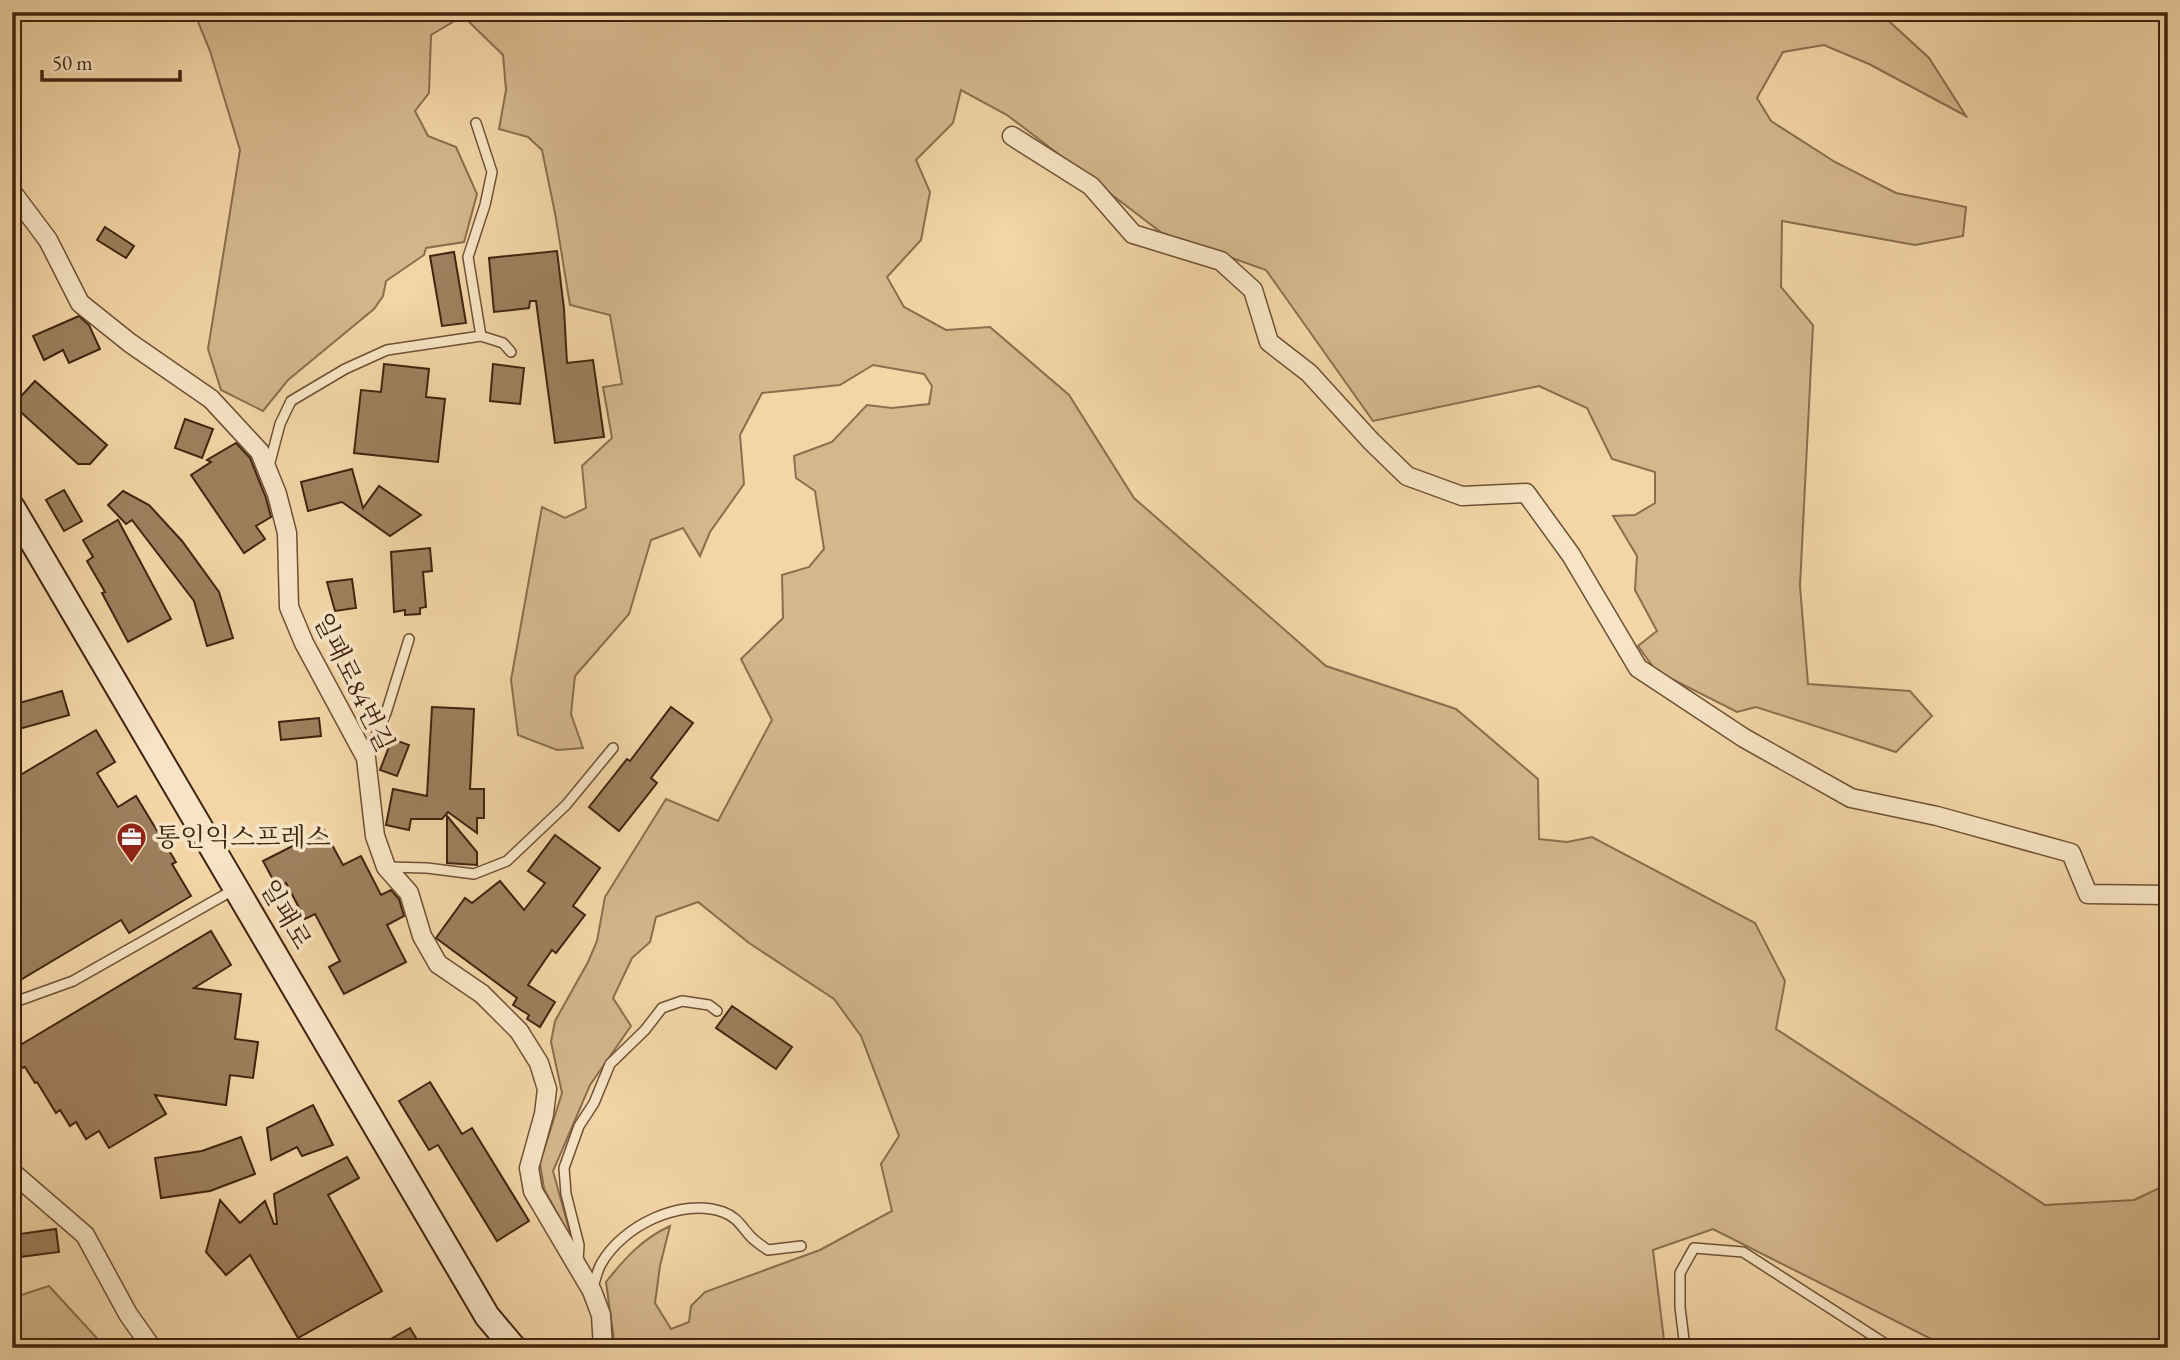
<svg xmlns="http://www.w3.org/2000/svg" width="2180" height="1360" font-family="'EB Garamond','Noto Serif KR',serif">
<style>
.green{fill:#d5b78c;stroke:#8c6d4e;stroke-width:2}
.building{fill:#9e805e;stroke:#42230f;stroke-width:2}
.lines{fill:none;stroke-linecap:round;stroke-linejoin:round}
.lane-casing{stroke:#6e5035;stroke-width:12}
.street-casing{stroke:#6e5035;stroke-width:21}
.secondary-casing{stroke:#42230f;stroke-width:28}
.lane{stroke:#f7e4c5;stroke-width:9}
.street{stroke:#f7e4c5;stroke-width:18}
.secondary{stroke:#f7e4c5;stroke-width:24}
.labels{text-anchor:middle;stroke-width:7;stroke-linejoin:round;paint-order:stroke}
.street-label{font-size:26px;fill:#42230f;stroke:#f7e4c5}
.poi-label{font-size:26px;fill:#42230f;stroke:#f7e4c5;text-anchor:start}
</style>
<rect width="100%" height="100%" fill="#f3d5a6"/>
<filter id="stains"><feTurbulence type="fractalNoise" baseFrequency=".00286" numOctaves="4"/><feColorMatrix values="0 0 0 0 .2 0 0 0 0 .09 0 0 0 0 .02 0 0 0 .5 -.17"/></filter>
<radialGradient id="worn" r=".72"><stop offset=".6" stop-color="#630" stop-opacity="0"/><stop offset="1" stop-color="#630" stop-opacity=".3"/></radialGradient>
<g class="green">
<path d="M194,12H1879L1929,58L1966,116L1869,64L1824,45L1783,52L1757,98L1771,121L1835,162L1896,193L1966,207L1963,236L1915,245L1782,221L1781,287L1813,325L1800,586L1808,684L1910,691L1932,716L1896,752L1756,707L1737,712L1656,671L1638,646L1657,631L1635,590L1637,556L1613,516L1635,515L1655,503V472L1612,459L1587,408L1539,386L1373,421L1266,270L1162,233L1007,115L961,90L953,123L916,160L930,192L921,240L887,277L904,307L946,330L990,327L1069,395L1134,498L1326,666L1456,709L1538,779L1539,839L1567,842L1592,837L1755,923L1785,981L1776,1029L2045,1205L2134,1200L2168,1184V1348H1949L1713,1229L1653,1250L1665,1348H615L606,1282C625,1258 642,1239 670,1226L660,1266L655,1303L671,1329L689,1322L691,1306L705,1292L820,1250L892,1211L881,1164L899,1136L861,1036L834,999L749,943L698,902L656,917L650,942L632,958L613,998L631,1026L590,1085L553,1171L572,1240L544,1189L540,1163L562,1093L551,1042L555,1021L588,962L597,941L605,897L666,799L718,821L772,720L741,659L783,618L782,575L809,567L824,549L815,491L796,478L794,456L832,442L867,405L892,408L929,404L932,386L924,374L873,365L840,385L762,393L740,435L744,484L710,532L700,556L683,528L651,540L629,614L575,676L571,714L583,748L557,750L518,735L511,680L542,507L565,518L586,508L582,466L612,438L603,387L622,384L610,315L570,305L555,213L542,150L528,137L499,129L506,90L503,55L463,16L431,35L429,93L415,111L428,136L456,147L477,194L464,242L426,248L424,255L386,281L383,296L374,309L288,380L263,411L221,390L208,349L240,150L210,51Z"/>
<path d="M49,1286L106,1348H12V1298Z"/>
</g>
<g class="building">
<path d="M105,227L134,246L126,258L97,240Z"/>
<path d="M557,251L564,309L567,363L593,360L604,437L555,443L536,301H530L529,308L494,312L489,258Z"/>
<path d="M454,252L466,323L442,326L430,256Z"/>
<path d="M79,316L89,325L100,349L69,363L63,350L44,360L33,336Z"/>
<path d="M384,364L429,369L426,397L445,399L438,462L354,453L361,390L381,392Z"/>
<path d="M493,364L524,368L520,404L490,401Z"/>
<path d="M35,381L107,445L90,464H78L13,405Z"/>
<path d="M185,419L213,429L202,458L175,448Z"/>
<path d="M236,443L250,458L266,498L271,517L256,526L265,539L244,553L191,475L211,462L207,460Z"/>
<path d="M352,469L363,508L379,486L421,515L390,536L342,502L308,511L301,482Z"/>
<path d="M64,490L82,521L64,531L46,500Z"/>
<path d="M123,491L149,505L182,541L219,592L233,638L207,646L194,601L132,520L126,524L108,505Z"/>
<path d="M118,520L171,619L128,642L102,593L105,592L87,561L93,557L83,540Z"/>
<path d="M430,548L432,571L423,572L426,607L420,608V614L405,615V610L394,612L391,552Z"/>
<path d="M352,579L356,608L335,611L327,582Z"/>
<path d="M62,691L69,715L12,731V705Z"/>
<path d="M432,707L474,709L470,789H484V818H477V833L448,812L442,819H411L409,830L386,825L393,789L427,796Z"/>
<path d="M671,707L693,723L651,778L657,783L619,831L589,807L627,759L630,761Z"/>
<path d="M319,718L321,736L281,740L279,722Z"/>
<path d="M96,730L115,762L97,773L118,807L136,796L176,862L172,864L191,896L129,933L121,920L12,985V780Z"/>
<path d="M392,739L409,745L397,776L380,770Z"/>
<path d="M447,816L477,852V865L447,863Z"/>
<path d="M324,830L343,865L361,856L381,895L391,890L399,899L404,916L387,925L406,962L344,994L329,967L340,961L315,914L305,919L286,883L277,887L263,861Z"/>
<path d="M555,835L600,868L573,906L585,915L556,953L552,950L528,985L555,1002L540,1027L527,1019L529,1015L513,1005L517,998L436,938L465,898L472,903L500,881L524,910L545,883L528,871Z"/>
<path d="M211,931L231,965L194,988L241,994L235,1039L258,1042L253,1078L230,1075L226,1105L155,1095L166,1114L109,1148L99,1131L86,1139L76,1122L70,1126L60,1110L56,1113L37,1082L35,1083L25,1067L22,1068L12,1050Z"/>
<path d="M732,1006L792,1047L776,1069L716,1028Z"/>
<path d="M430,1082L462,1134L472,1128L529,1221L497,1241L438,1145L429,1150L399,1101Z"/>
<path d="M313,1105L333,1145L302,1156L297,1147L271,1160L267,1128Z"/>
<path d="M241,1137L255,1174L210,1191L161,1198L155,1158L202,1151Z"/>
<path d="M347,1157L359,1178L328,1195L382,1291L298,1338L250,1255L226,1275L206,1252L220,1200L240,1223L265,1201L274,1224H277L274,1194Z"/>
<path d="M56,1229L59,1252L12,1258V1235Z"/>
<path d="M410,1328L422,1348H375Z"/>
</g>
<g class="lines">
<defs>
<g id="lane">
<path d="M481,336L503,343L511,352"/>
<path d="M269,466L280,424L291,401L345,369L387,350L481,336L468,257L485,205L492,172L476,123"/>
<path d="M366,758L386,713L409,639"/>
<path d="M388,867L427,868L474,874L507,861L566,805L613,748"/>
<path d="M12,1003L73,981L235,889"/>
<path d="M578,1261L579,1245L566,1194L564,1168L579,1126L594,1103L610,1064L645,1030L662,1008L682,1001L709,1005L717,1011"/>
<path d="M592,1290C595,1282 597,1271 601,1264C622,1226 681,1197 723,1212C737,1217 741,1226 751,1237C756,1242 762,1246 768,1250L801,1246"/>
<path d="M1685,1348L1680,1307V1273L1694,1248L1743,1252L1892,1348"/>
</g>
<g id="street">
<path d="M1012,136L1091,186L1133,234L1221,261L1253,290L1269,342L1309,373L1371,441L1407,476L1462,496L1526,493L1571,555L1638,668L1744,738L1851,798L1937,816L2071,853L2088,894L2168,895"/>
<path d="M12,192L48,240L80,303L130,343L211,399L260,452L277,494L287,533L289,607L304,643L366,758L375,836L386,867L409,893L422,936L438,964L482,994L519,1031L539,1063L547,1089L544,1114L529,1168L533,1191L592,1291L601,1315L603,1348"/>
<path d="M12,1172L85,1235L128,1314L152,1348"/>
</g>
<path id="secondary" d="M12,507L487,1316L514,1348"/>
</defs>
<use href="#lane" class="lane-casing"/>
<use href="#street" class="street-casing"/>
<use href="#secondary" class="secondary-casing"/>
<use href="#lane" class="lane"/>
<use href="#street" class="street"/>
<use href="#secondary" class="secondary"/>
</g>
<defs>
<symbol id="office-pin" viewBox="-11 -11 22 30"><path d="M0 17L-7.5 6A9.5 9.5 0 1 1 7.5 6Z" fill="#8f2418" stroke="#f7e4c5"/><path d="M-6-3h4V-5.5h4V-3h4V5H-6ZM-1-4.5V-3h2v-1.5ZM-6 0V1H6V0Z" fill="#fff"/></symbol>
</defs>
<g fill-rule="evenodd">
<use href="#office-pin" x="114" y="820" width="35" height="47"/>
</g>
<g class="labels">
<g class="street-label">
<text transform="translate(354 682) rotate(64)" y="9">일패로84번길</text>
<text transform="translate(286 914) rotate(60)" y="9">일패로</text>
</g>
<g class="poi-label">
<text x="155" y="846">통인익스프레스</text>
</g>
</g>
<rect width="2180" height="1360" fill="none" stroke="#f3d5a6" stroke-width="42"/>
<rect x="14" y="14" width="2152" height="1332" fill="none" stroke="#42230f" stroke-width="3.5"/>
<rect x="21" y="21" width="2138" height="1318" fill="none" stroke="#42230f" stroke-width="2"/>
<path d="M42 70v10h138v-10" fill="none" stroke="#42230f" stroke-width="3.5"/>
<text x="52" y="70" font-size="21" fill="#42230f" stroke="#f7e4c5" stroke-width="5" paint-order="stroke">50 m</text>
<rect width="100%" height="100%" filter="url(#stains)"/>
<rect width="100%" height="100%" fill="url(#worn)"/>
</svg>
